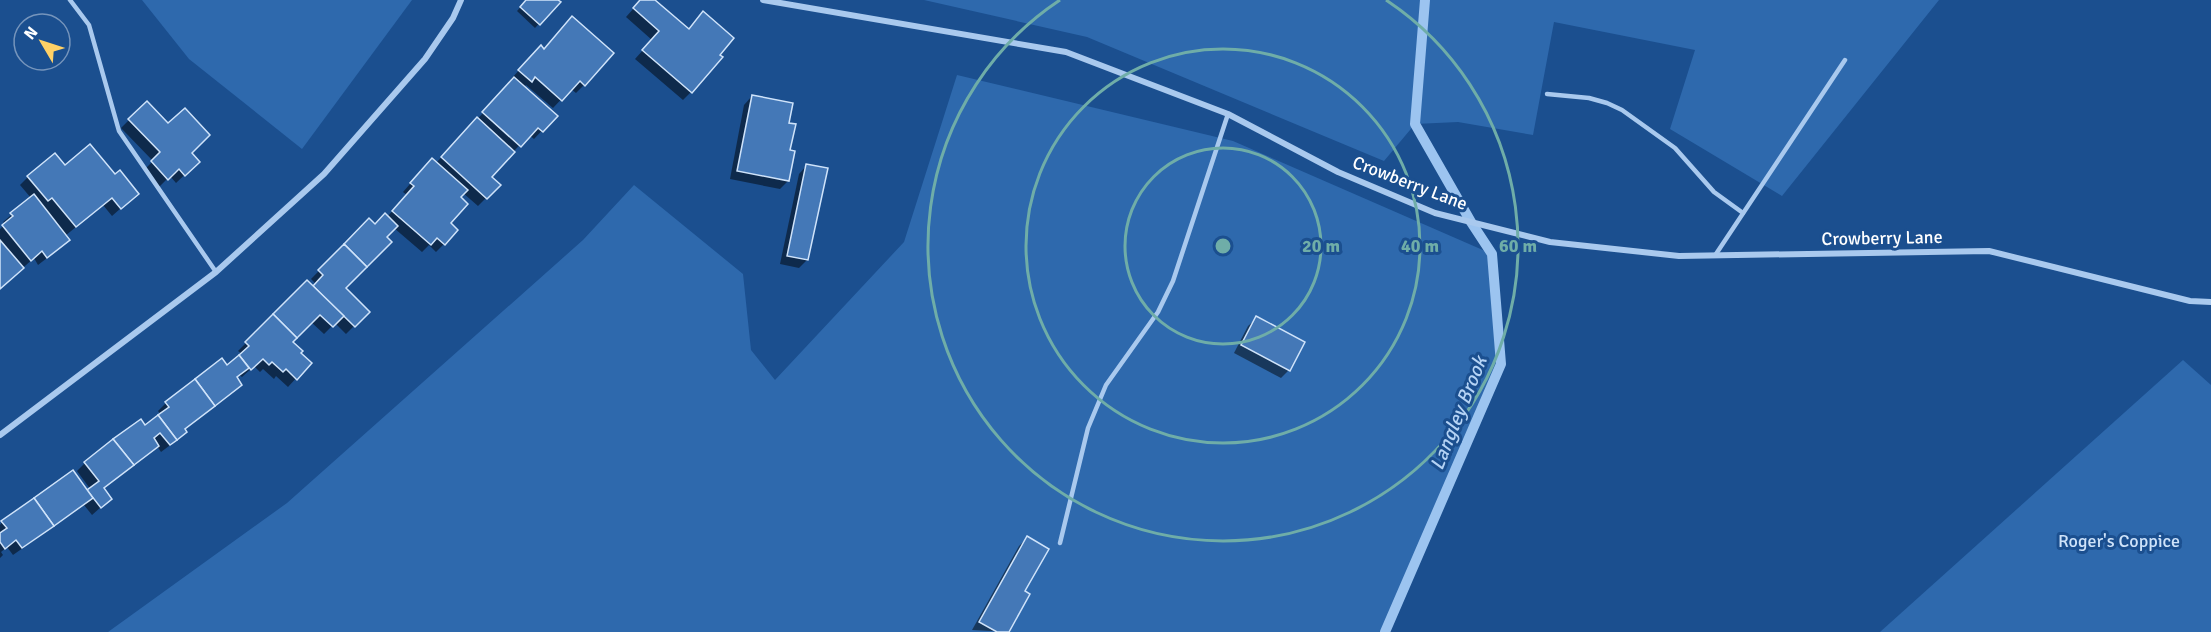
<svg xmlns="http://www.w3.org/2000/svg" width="2211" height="632" font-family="Signika,sans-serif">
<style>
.green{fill:#2e69ad}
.shadow{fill:#0007}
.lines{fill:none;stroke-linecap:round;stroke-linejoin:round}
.stream{stroke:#9cc4f0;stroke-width:10}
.building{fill:#4478b7;stroke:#cfe3fa;stroke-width:1.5}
.lane{stroke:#a9c9ee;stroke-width:4.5}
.street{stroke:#a9c9ee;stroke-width:6}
.ring{fill:none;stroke:#6fada8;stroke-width:3}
.labels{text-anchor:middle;stroke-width:6;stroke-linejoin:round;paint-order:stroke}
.street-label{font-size:18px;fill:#fff;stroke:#1b4f8f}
.park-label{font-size:18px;fill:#cfe3fa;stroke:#1b4f8f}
.water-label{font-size:20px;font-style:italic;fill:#b5d3f5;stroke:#1b4f8f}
.centre{fill:#6fada8;stroke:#1b4f8f;stroke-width:3}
.ring-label{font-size:18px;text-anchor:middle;font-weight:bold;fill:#6fada8;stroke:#1b4f8f;stroke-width:6;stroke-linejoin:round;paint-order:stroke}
</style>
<rect width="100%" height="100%" fill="#1b4f8f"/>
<g class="green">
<path d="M142,0H412L302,149L189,59Z"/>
<path d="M924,0H1939L1782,196L1670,129L1695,50L1554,22L1533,135L1458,122L1415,124L1384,161L1087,37Z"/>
<path d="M957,75L1233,141L1492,254L1501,364L1388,632H108L287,503L583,240L634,185L743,274L751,350L775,380L904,242Z"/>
<path d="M2183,360L2211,385V632H1880Z"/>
</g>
<g class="shadow">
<path d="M527,0H556L559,2L535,28L517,11Z"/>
<path d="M641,0H653L688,30L695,21L691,92L683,100L635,59L652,40L626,17Z"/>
<path d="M565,27L584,85L576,93L571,89L553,108L526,85L524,87L556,116L534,139L529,135L490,177L499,185L478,206L463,193L459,197L449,223L444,244L436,252L429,245L422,252L394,228L344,288L368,312L346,334L335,323L324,334L311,322L291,342L299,354L310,363L288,387L276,376L274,379L263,369L260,372L254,366L242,377L239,375L235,378L240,385L232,393L184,430L177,440L161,452L157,446L103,489L110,499L92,515L84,505L13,555L7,547L1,552L3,555L0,558V525L2,522L91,490L77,471L85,463L140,421L145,427L161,415L158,411L166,403L227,367L240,356L242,354L238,351L307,282L313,287L316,284L311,279L369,220L375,225L387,217L407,195L403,192L424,168L436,163L513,81L511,79L533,55L544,50Z"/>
<path d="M752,96L787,124L788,181L780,189L730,179L744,105Z"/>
<path d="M129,120L190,153L198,162L176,183L170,176L159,187L144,170L153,161L121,128Z"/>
<path d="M807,165V260L799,268L780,264L799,174Z"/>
<path d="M65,167L114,176L137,194L112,216L103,205L65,236L60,248L38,265L34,258L0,288V229L5,224L3,222L31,198L20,185L28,177Z"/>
<path d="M1257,318L1289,370L1281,378L1234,353L1248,326Z"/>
<path d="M1027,538L1023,592L1008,632L972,630L1019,546Z"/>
</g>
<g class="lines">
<path class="stream" d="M1385,632L1501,364L1492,254L1471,222L1415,124L1425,0"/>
</g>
<g class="building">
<path d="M526,0H558L561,2L540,25L520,7Z"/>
<path d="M640,0H655L689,29L703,11L734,38L720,55L723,57L692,93L642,50L659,31L633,8Z"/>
<path d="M572,16L614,53L585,86L580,81L562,101L535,77L532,82L518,70L541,45L544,49Z"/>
<path d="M514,77L558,116L543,132L538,128L521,147L482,112Z"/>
<path d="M752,95L793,103L789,123L796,124L790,150L795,151L789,181L737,171Z"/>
<path d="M147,101L168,123L185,108L210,135L192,153L200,162L185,176L179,169L168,180L151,161L160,152L128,119Z"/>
<path d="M477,117L515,152L492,177L501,185L487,199L441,157Z"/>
<path d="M90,144L115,174L120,170L139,194L121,209L112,198L76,227L52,198L48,201L27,176L55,153L65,165Z"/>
<path d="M432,158L468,190L461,197L468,204L451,223L458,230L445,245L437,238L431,245L392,211L414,186L410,183Z"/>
<path d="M806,164L828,168L808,260L787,256Z"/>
<path d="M34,194L70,240L47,258L42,251L31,261L2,225L13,216L10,213Z"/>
<path d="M385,213L398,226L387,237L392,242L367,267L344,244L369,218L375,224Z"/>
<path d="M0,240L24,268L0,289Z"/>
<path d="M344,244L367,267L346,288L370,312L355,327L313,286L323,275L318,270Z"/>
<path d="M307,280L344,316L333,327L320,315L297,338L273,314Z"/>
<path d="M273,314L297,338L293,342L303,351L301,353L312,363L297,380L286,369L283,372L272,362L269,365L263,359L251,370L239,355L249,346L245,342Z"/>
<path d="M1256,316L1305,342L1290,371L1241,345Z"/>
<path d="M239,355L249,368L237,377L242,385L215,406L195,379L222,358L227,365Z"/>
<path d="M195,379L215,406L185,429L187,432L177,440L158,415L169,407L165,402Z"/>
<path d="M158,415L177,440L170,445L160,433L154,438L159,446L134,465L113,439L141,419L145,425Z"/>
<path d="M113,439L134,465L104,488L112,499L101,508L87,490L99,481L84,462Z"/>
<path d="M73,470L93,498L54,526L34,498Z"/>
<path d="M34,498L54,526L22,548L16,540L5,549L0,542V533L7,528L1,521Z"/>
<path d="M1027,536L1049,549L1025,591L1030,594L1009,632H997L979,622Z"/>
</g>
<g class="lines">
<g class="lane">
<path d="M70,0L89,25L119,131L216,272"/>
<path d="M1547,94L1589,98L1607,103L1622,110L1675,148L1714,192L1743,213"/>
<path d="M1716,254L1845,60"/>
<path d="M1060,543L1088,428L1106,385L1158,312L1173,281L1228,114"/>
</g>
<g class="street">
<path d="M763,0L1066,52L1228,114L1338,172L1435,213L1550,242L1679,256L1989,251L2190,301L2211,302"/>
<path d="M0,435L216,272L324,174L425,59L453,18L461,0"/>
</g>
</g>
<g class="ring">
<circle cx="1223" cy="246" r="98"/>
<circle cx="1223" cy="246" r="197"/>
<path d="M1386 0A295 295 0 1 1 1060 0"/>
</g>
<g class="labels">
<g class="street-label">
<text transform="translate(1410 183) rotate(21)" y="6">Crowberry Lane</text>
<text transform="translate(1882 238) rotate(-1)" y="6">Crowberry Lane</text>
</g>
<g class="park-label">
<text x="2119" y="547">Roger's Coppice</text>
</g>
<g class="water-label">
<text transform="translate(1458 413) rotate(-68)" y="7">Langley Brook</text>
</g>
</g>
<circle cx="1223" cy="246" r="9" class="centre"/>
<g class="ring-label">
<text x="1321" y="252">20 m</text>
<text x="1420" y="252">40 m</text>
<text x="1518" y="252">60 m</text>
</g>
<g transform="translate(42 42) rotate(309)"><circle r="28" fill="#1b4f8f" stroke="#7695bc" stroke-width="1.5"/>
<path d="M0-4.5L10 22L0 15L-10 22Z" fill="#ffd166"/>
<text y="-9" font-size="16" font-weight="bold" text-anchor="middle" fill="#ffffff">N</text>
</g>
</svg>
